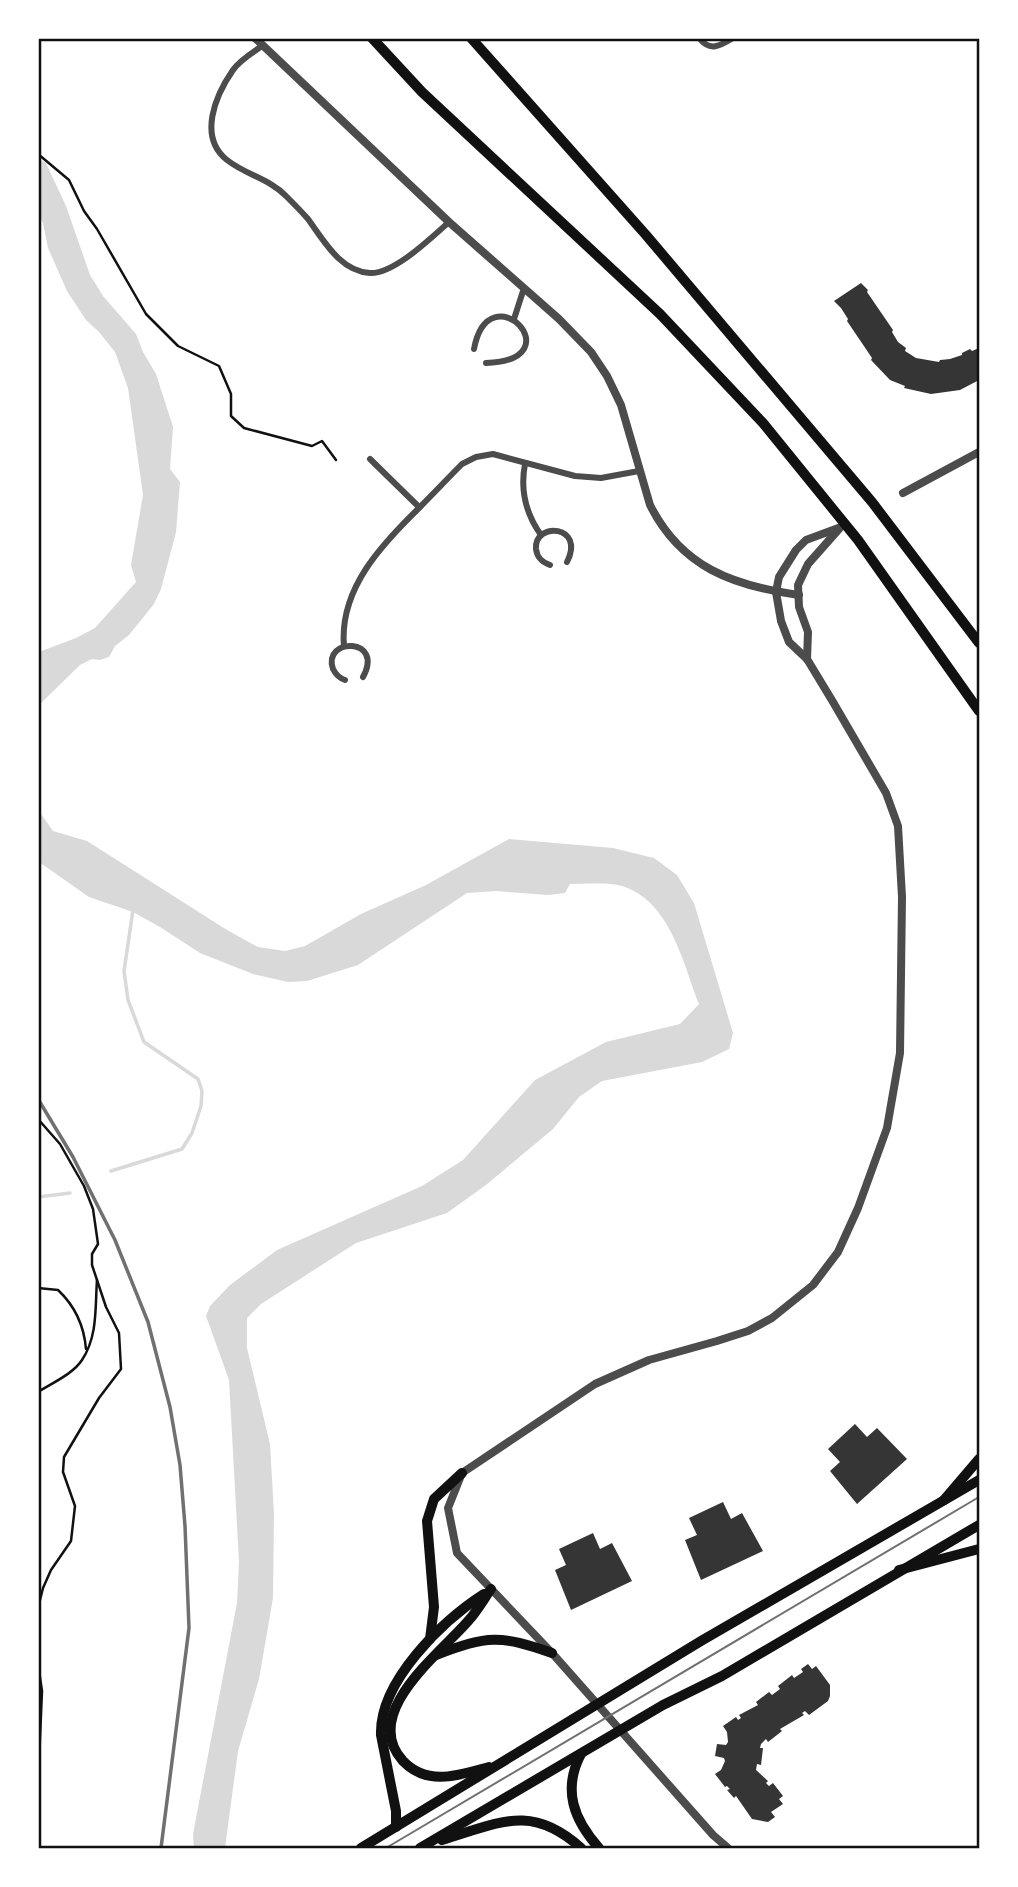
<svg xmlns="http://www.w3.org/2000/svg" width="1018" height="1887" font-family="Raleway,sans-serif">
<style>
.water{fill:#d9d9d9}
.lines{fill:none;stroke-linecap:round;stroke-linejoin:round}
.stream{stroke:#d9d9d9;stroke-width:3.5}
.building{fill:#353535}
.path{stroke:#111;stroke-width:2.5}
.minor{stroke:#4c4c4c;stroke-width:6}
.tertiary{stroke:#4c4c4c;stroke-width:8}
.primary{stroke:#111;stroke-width:10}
.motorway{stroke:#111;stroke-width:10}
.tram{stroke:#707070;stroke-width:2}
.rail{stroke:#707070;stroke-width:3.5}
.neatline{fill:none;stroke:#111;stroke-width:2.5}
</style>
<rect width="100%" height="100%" fill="#fff"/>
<g class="water">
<path d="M39,159L46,163L66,206L90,275L103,296L136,334L143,352L156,374L173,427L170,469L180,482L176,532L161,589L154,604L129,635L115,646L109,657L100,660L92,659L80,665L39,705V652L76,638L95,628L136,582L131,565L143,495L128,388L115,352L99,332L86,320L67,291L48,248L43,223L39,216Z"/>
<path d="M39,811L53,831L87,841L227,930L258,947L285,951L305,946L361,914L426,885L509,839L613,848L654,858L677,875L694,903L733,1033L729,1049L702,1062L602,1081L579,1097L553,1129L486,1185L447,1213L356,1243L261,1304L247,1318V1348L270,1444L274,1514L273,1598L259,1679L238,1751L225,1848H194L193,1834L237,1603L239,1562L229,1380L206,1316L210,1306L230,1285L277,1250L422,1186L463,1160L535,1080L606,1042L680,1024L699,1004C683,963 671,904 625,887C612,882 585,884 570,884L565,893L548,895L496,891L467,893L358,965L307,981L288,982L253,974L200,953L160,927L133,912L89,897L39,862Z"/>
</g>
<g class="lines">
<g class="stream">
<path d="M111,1171L182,1149L192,1133L201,1106L202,1091L198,1079L144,1042L128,1000L124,971L133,910"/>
<path d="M38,1197L70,1193"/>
</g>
</g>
<g class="building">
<path d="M861,283L868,290L867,292L893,330L892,332L898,342L906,348L905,351L916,358L939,362L940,360L950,359L962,355V353L970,349L972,351L979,348V380L960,390L931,394L904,388L905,386L890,380L871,360L872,358L847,321L848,319L841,308L834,301Z"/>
<path d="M855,1424L867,1437L877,1428L907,1459L857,1504L830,1471L840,1462L828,1449Z"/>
<path d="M723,1502L731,1519L742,1513L763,1551L701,1580L685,1540L697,1535L689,1518Z"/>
<path d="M593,1533L600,1549L612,1543L632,1581L571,1610L555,1570L566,1565L559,1549Z"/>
<path d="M808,1664L812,1669L816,1666L830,1685V1696L828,1701L809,1715L805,1711L802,1713L804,1715L780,1729L782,1731L768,1742L766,1739L761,1744L760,1748H763L761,1765L757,1764L756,1770L768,1781L766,1783L769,1786L773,1783L783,1796L779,1799L783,1804L771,1812L775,1817L768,1822L752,1819L736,1796L734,1798L727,1790L730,1789L727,1786L725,1787L715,1774L721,1770L725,1761L724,1758L715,1756L717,1744L726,1745L728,1742L727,1732L723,1726L736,1717L738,1720L741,1718L739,1715L758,1705L756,1702L769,1692L772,1695L780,1689L778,1686L792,1675L794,1678L803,1672L801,1669Z"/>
</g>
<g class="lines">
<g class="path">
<path d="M38,154L69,180L84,211L97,229L146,314L178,346L219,366L231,394V416L244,428L312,446L322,441L336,460"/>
<path d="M38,1119L60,1144L84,1186L93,1209L98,1244L92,1254V1265L106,1307L119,1333L121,1369L99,1398L64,1457L63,1472L75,1506L71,1541L51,1570L43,1588L38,1608"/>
<path d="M38,1288L58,1290C75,1306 84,1325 86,1349"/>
<path d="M38,1392C52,1383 73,1374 82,1360C98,1336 95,1307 97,1280"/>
<path d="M38,1664L42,1691L38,1786"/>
</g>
<g class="minor">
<path d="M699,38C710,52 720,46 733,38"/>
<path d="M262,46C252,53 240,60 233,70C215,96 198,137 227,160C246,175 270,179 286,196C293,203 301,211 308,219C324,241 340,271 370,273C394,274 431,238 449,222"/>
<path d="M514,319L524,288"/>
<path d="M474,349C489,270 576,360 486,363"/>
<path d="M370,459L419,507"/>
<path d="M525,464C520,490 526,514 541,535"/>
<path d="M550,565C542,562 537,558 536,549C534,521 586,525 567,562"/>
<path d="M344,646C339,589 382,544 420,507C434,493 448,478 462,464L476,457L493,454L575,476L601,478L639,471"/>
<path d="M345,680C339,678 336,675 333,669C322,637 385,637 363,677"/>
</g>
<g class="tertiary">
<path d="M255,38L449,222L559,319L591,352L607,376L621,405L650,505C681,567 733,586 799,595"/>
<path d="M903,493L979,452"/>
<path d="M807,659L808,632L799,607L798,585L808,564L839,529"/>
<path d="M728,1848L713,1835L552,1653L457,1553L448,1508L462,1473L595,1384L649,1360L717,1341L748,1331L772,1318L813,1285L838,1252L858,1208L887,1128L900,1053L902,897L898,826L886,793L833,702L807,659L789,642L781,621L776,592L779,577L796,550L806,540L841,527"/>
</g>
<g class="primary">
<path d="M430,1639L434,1607L427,1521L434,1499L462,1473"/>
<path d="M436,1655C488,1635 500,1635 552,1653"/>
<path d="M581,1754C562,1790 574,1820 599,1848"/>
<path d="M489,1767C459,1775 428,1787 403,1761C359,1713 442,1652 469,1620C477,1611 484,1599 491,1589"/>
<path d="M396,1827V1811L381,1735C379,1682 442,1621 484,1594"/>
<path d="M442,1840C499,1823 531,1803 581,1848"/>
<path d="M361,1848L701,1641L979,1480"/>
<path d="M420,1848L663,1705L722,1676L979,1525"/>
</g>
<g class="motorway">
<path d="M372,38L422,92L660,314L763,423L858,540L979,711"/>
<path d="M471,38L646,235L872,502L979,643"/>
<path d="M944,1500L979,1459"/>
<path d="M899,1570L979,1549"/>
</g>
<path class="tram" d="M386,1848L979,1497"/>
<path class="rail" d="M38,1099L73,1157L115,1240L148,1322L170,1407L180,1465L185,1526L189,1628L161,1848"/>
</g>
<rect width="1018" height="1887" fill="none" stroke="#ffffff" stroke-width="80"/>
<rect x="40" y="40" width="938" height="1807" class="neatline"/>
</svg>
